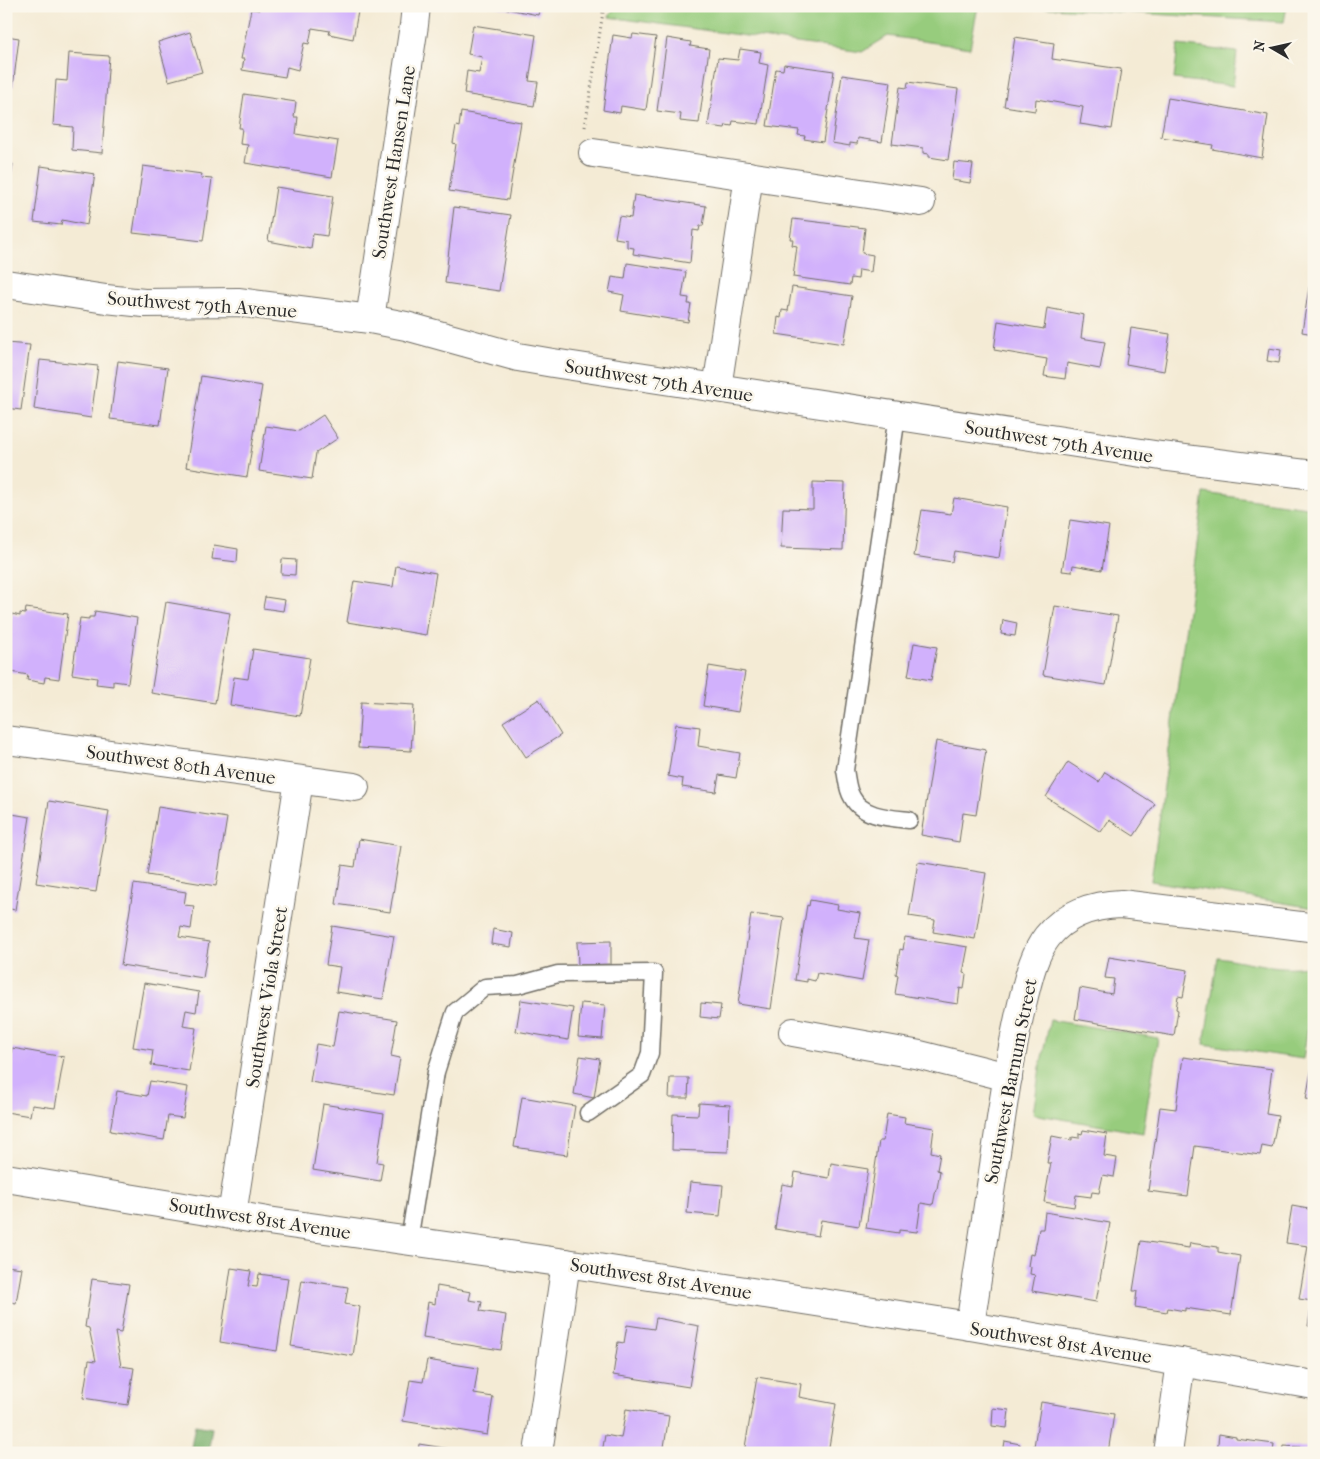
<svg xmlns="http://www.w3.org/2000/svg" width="1320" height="1459" font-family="'IM FELL French Canon',serif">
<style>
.green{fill:#97cc7d;stroke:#617c54}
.forest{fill:#79b06c;stroke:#526e4c}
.building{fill:#d1b1fc}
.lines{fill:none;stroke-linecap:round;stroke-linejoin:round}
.lane-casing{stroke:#716e66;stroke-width:19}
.street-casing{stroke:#716e66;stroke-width:30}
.path{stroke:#716e66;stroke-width:3;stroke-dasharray:1 4;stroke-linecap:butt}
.lane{stroke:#fff;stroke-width:16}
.street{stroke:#fff;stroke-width:28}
.labels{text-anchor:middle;stroke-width:5;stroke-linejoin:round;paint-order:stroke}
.street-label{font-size:19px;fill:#2b2b2b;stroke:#fbf7ec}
</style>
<rect width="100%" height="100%" fill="#fbf7ec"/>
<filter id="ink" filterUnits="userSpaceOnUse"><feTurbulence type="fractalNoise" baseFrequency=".02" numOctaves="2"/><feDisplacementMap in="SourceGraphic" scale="10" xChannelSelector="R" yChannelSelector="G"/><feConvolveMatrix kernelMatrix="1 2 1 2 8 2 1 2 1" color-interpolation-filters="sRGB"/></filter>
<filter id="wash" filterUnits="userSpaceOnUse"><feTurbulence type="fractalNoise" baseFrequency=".0096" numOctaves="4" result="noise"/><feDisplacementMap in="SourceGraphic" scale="20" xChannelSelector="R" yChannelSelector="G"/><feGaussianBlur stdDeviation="1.12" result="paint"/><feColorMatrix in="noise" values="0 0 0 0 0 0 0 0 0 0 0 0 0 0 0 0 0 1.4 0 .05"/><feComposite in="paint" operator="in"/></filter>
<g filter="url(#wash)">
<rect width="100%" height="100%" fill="#f4ebd5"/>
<g class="green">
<path d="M615,6H978L970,48L888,36L862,52L609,17Z"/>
<path d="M1018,6H1287L1284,22Z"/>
<path d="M1178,45L1237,52L1233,86L1174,79Z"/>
<path d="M1204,493L1314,508V908L1151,881Z"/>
<path d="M1218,957C1247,961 1285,973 1314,964V985L1303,1059L1204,1044Z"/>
<path d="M1050,1020L1158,1038L1143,1133L1033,1114L1040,1067Z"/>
</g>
<path class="forest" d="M195,1425L212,1428L208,1453H190Z"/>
<g id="blocks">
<g class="building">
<path d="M161,6H175L174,9Z"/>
<path d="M259,6H359L353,39L329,34L330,31L312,28L309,44L304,43L298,70L287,67L285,77L242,70L244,59H241L251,9L259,10Z"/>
<path d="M493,6H540L538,15Z"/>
<path d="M473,25L536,35L529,81L538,82L534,106L464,94L467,71L479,73L482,57L468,54Z"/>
<path d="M190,32L202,72L169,81L158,42Z"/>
<path d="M633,34L656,37L646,110L621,106L620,113L603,110L613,35L632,38Z"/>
<path d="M6,36L19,38L13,87L6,86Z"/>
<path d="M1015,37L1054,43L1052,59L1121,69L1112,129L1080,124L1083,107L1036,99L1035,111L1004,106Z"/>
<path d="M667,38L691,42L690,46L709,49L699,123L680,121L681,114L657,111Z"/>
<path d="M740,49L761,52L759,63L768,65L759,124L733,121L732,126L726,125L725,128L708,126L718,58L738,60Z"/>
<path d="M69,53L109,56L102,153L72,150L73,127L53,125L56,80L67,81Z"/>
<path d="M784,64L834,71L823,142L804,139L805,136L798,135L799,130L767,126L776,69L783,70Z"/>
<path d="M842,75L891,82L882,142L858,138L857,144L850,143V146L832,143Z"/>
<path d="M908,82L958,89L948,160L929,157V154L923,153V148L892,144L900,87L907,88Z"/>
<path d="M244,94L296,102L294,117H298L296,134L338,141L332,177L245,163L248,145L240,144L242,128H239Z"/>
<path d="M6,97L11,98L7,119H6Z"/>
<path d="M1168,98L1268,115L1262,158L1212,149L1213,145L1161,137Z"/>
<path d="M461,112L521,122L508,200L449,191L456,144L453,143L456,126L459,127Z"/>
<path d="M954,162L973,164L970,183L952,180Z"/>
<path d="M6,163L13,164L7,208H6Z"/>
<path d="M41,166L95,174L87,225L62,220L61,225L34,222Z"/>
<path d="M143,166L202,174L201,178L212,179L203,241L133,233Z"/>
<path d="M276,187L333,196L327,236L313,234L311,249L268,241Z"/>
<path d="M634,195L706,206L703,226H700L699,231L693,230L690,263L633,254L634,248L627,247V240L615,238L619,216L631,218Z"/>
<path d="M454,207L511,215L499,291L445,283Z"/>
<path d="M793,219L865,228L862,253L873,255L871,272L859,270L858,279L851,278L850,285L793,277L797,246L792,245L793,239H790Z"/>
<path d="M627,263L686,272L682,297L689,298L688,304H691L688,322L621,311L624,295L609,292L612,277L625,279Z"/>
<path d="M792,287L852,296L844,344L776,334L778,317L781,318L782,310L788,311Z"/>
<path d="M1309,287L1314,288V334L1302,332Z"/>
<path d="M1047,308L1084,315L1081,338L1105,342L1100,369L1067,363L1065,379L1044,376L1047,359L994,350L998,321L1044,329Z"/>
<path d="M1131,328L1170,334L1164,371L1126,364Z"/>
<path d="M6,343L30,345L21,410L6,408Z"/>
<path d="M1269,348L1281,350L1279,363L1267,361Z"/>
<path d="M40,360L98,366L91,418L34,409Z"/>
<path d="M118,361L168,368L160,425L110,419Z"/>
<path d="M201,376L262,386L247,477L186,467Z"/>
<path d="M323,415L338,438L316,453L312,479L259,471L266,426L299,431Z"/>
<path d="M813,482L845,483L843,550L781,548L783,508L813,509Z"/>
<path d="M954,498L1007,507L999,558L954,551L952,562L914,556L922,510L951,514Z"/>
<path d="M1070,520L1109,526L1102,570L1073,565L1072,572L1062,571Z"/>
<path d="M214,545L238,549L237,562L212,559Z"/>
<path d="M282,559L296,560L295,575L281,574Z"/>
<path d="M396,566L436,573L426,635L347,622L354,581L393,587Z"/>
<path d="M265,597L285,600L283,611L263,608Z"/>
<path d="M166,602L230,613L215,703L151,693Z"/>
<path d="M1055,606L1118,616L1106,685L1043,675Z"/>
<path d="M26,608L68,614L59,679L45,677L44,683L27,680L28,675L6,671V649L12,614L20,616V613L25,614Z"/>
<path d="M95,611L137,618L128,683L113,681V686L96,684L97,678L72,674L80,618L89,619V617H94Z"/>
<path d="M1003,620L1017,623L1015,636L1001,634Z"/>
<path d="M914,643L937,647L931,680L908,676Z"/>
<path d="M253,649L310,658L300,716L230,705L234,677L248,679Z"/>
<path d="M709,666L745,672L738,712L703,706Z"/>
<path d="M539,699L561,735L526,757L503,722Z"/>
<path d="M361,702L414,705L411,751L358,748Z"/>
<path d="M676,724L700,727L698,746L740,753L736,778L719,775L716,792L682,787L683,779L668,776Z"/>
<path d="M936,741L986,750L976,815L963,813L959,842L921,835Z"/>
<path d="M1068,762L1099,782L1105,772L1155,804L1134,836L1109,820L1101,832L1046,797Z"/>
<path d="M49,801L109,811L96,892L36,883Z"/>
<path d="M158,807L227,818L216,886L147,875Z"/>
<path d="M6,813L30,817L15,910L6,908Z"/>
<path d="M359,839L401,846L390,912L336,904L342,865L355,867Z"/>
<path d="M918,862L986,873L975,939L933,932L935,920L909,916Z"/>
<path d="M134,884L186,892L184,905L194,906L191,929L181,927L179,937L209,942L203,978L121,965Z"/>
<path d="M810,900L838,905L837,909L860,913L855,938L869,940L862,981L817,973L815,981L807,979V982L795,980L807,905L809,906Z"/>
<path d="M751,914L784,918L771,1009L738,1004Z"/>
<path d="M332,926L394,936L383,999L336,992L340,967L326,965Z"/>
<path d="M493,929L513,933L511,947L491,944Z"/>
<path d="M905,937L968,947L963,973L966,974L964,989L960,988L958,1004L895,994L898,975L896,974L900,949L903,950Z"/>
<path d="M611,941V964L578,965L577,942Z"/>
<path d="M1109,957L1188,970L1183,997L1178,996L1176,1009L1178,1010L1174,1036L1075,1019L1080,988L1112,994L1114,979L1105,978Z"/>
<path d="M144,983L199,992L196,1012L186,1010L183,1026L196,1028L189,1071L151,1065L153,1050L133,1047Z"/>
<path d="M521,1000L573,1008L568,1040L516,1031Z"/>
<path d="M581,1003L605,1005L602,1039L578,1037Z"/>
<path d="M701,1003L721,1005L719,1019L700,1017Z"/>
<path d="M339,1011L397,1020L391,1056L400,1058L394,1095L310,1082L316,1044L333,1047Z"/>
<path d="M12,1048L64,1057L55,1108L32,1105L30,1116L6,1112V1083Z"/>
<path d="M580,1056L600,1059L594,1098L574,1094Z"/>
<path d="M1183,1057L1272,1069L1266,1114L1278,1116L1272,1148L1262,1146L1260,1155L1195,1146L1188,1196L1148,1191L1160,1107L1176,1109Z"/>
<path d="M1313,1061H1314V1100L1306,1099Z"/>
<path d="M670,1078H689L688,1098H669Z"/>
<path d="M150,1081L188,1087L183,1118L168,1116L164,1140L110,1131L117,1091L147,1096Z"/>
<path d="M522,1097L575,1106L567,1155L514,1147Z"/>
<path d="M699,1103L730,1105L728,1152L672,1150L673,1114L698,1115Z"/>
<path d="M323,1104L384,1114L377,1162L383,1163L380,1181L313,1170Z"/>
<path d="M887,1114L905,1117L904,1123L934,1128L931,1152L940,1154L937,1170L940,1171L937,1189H936L933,1205L921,1203L917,1232L899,1230V1233L866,1228L879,1141H883Z"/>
<path d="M1083,1130L1107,1134L1104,1156L1117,1158L1114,1177L1103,1175L1099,1193L1092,1192L1091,1197L1076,1195L1074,1207L1044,1202L1051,1163H1047L1052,1136L1072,1140V1137L1079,1138V1133L1082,1134Z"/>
<path d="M831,1163L868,1169L859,1226L821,1220L818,1236L775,1229L782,1184L793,1186L795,1172L829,1178Z"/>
<path d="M690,1182L723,1185L720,1216L687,1213Z"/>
<path d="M1292,1206L1314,1210V1327L1308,1326L1312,1301L1299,1299L1308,1246L1286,1243Z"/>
<path d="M1045,1212L1110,1223L1096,1302L1032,1291L1035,1275L1030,1274L1031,1267L1028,1266L1030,1254L1034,1255L1039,1229H1043Z"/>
<path d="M1141,1241L1189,1248L1190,1243L1218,1247V1252L1240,1256L1231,1315L1185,1308V1311L1168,1308L1167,1312L1135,1307L1137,1291H1133Z"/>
<path d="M6,1266L22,1268L16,1303L6,1301Z"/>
<path d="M231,1268L251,1271L248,1286L257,1287L259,1274L288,1278L277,1351L220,1342Z"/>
<path d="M92,1279L129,1284L121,1333L115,1332L121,1366L134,1368L128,1405L83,1398L89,1360L96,1361L89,1328L85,1327Z"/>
<path d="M302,1280L348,1287L345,1304L360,1307L353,1356L291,1346Z"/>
<path d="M437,1286L471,1292L469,1300L482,1302L480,1311L506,1315L501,1350L423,1338L428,1302L435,1304Z"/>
<path d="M656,1318L699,1326L689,1387L613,1375L618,1342L624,1343L627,1325L654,1329Z"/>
<path d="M427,1360L478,1368L474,1394L493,1397L487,1435L403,1421L410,1380L423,1382Z"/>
<path d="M757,1377L801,1384L799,1397L836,1404L828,1453H744Z"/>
<path d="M1041,1402L1114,1414L1108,1453H1033Z"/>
<path d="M993,1408L1009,1410L1007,1428L992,1426Z"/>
<path d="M626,1409L669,1416L663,1453H602L605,1435L621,1438Z"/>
<path d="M1219,1434L1236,1437V1439L1274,1444L1273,1453H1217Z"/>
<path d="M1005,1441L1020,1444L1019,1453H1003Z"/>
<path d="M419,1444L451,1449V1453H418Z"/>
<path d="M1284,1446L1314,1448V1453H1283Z"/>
</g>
</g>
</g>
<g filter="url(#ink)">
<use href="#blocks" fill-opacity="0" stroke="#716e66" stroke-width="1"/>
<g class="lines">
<defs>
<g id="lane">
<path d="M897,416L845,770C847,779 847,789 852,797C862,817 890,818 909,820"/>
<path d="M409,1241L436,1072L455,1012L485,987L518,985L558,974L654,973L650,1053L642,1075L588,1113"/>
</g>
<g id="street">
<path d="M593,153L921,202"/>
<path d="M6,284L106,299L144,303L238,302L370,319L406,326L518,357L553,363L1161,456L1314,475"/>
<path d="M370,319L414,25L416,6"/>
<path d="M717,388L749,176"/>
<path d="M6,740L355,787"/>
<path d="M793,1032L920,1055L1008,1077"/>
<path d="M6,1178L268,1221L566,1263L970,1326L1314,1385"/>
<path d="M232,1215L299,780"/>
<path d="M970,1326C980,1255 991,1184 1002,1112C1008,1073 1014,1035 1024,996C1029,976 1034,954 1047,937C1065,914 1093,905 1121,904L1309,927"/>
<path d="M538,1453L566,1263"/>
<path d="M1168,1453L1181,1362"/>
</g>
</defs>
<use href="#lane" class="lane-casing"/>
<use href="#street" class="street-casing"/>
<path class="path" d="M585,127L604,6"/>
<use href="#lane" class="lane"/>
<use href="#street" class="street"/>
</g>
</g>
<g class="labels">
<g class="street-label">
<text transform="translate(393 162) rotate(-81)" y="7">Southwest Hansen Lane</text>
<text transform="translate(202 304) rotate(4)" y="7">Southwest 79th Avenue</text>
<text transform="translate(659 380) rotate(9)" y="7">Southwest 79th Avenue</text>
<text transform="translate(1059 441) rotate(9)" y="7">Southwest 79th Avenue</text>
<text transform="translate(181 764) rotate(8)" y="7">Southwest 80th Avenue</text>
<text transform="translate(266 997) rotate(-81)" y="7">Southwest Viola Street</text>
<text transform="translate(1010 1081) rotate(-79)" y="7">Southwest Barnum Street</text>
<text transform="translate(260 1218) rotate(9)" y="7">Southwest 81st Avenue</text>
<text transform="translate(661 1278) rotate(9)" y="7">Southwest 81st Avenue</text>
<text transform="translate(1061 1342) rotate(9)" y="7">Southwest 81st Avenue</text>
</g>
</g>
<rect width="1320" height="1459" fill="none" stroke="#fbf7ec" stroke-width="25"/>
<g transform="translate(1272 48) rotate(279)" stroke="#fbf7ec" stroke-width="4" paint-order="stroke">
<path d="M0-4L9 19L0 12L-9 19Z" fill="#2b2b2b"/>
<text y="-8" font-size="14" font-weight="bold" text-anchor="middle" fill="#2b2b2b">N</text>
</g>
</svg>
